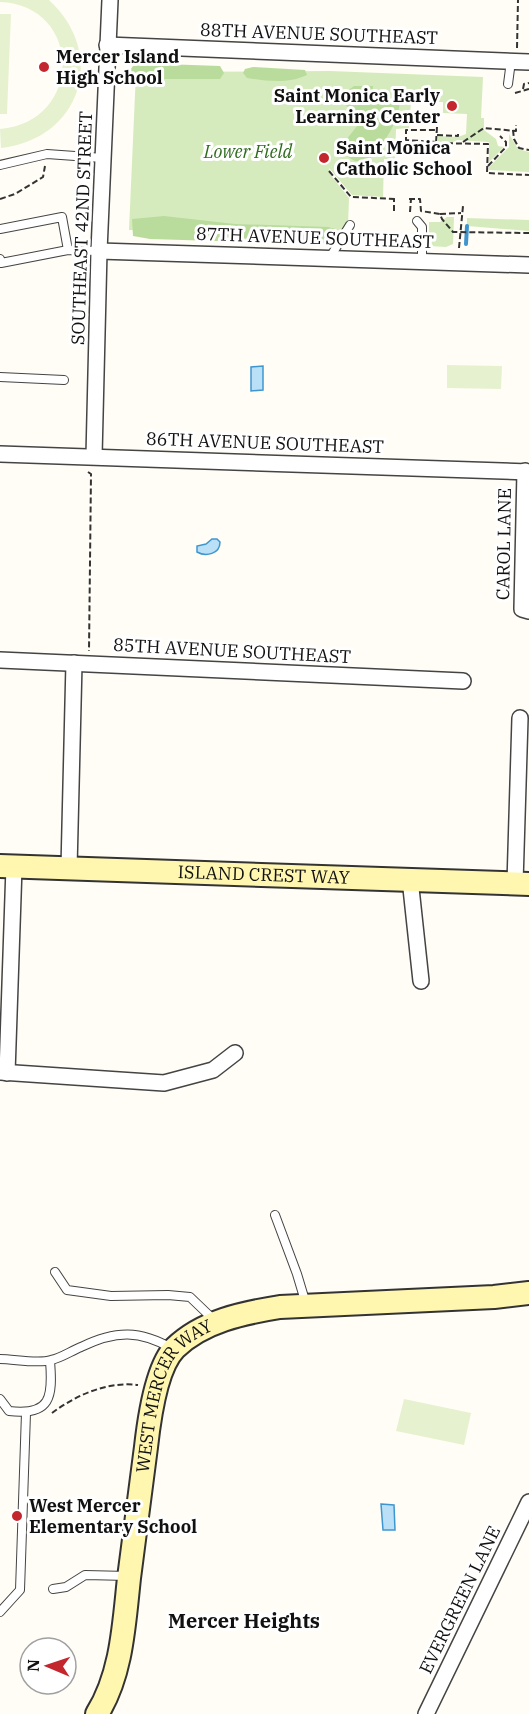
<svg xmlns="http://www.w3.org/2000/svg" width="529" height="1714" font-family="'IBM Plex Serif',serif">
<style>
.green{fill:#d5ebbd}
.forest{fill:#b9dc9c}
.pitch{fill:#e6f2cf}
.water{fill:#b9e0f7;stroke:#3f96cf;stroke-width:1.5}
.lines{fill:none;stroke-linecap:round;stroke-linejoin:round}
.stream{stroke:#3f96cf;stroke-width:4}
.lane-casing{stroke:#444;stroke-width:10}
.street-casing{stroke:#444;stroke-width:18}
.secondary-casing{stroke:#333;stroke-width:26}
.path{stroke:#333;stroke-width:2;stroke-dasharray:6 3;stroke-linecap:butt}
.lane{stroke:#fff;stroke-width:8}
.street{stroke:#fff;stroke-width:15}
.secondary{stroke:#fff6b0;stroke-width:22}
.poi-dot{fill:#c4262e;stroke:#fff;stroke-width:2}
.labels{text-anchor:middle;stroke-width:6;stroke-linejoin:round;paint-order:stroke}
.street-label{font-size:18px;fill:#111;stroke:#fff}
.poi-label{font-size:18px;font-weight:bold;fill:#111;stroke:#fff;text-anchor:start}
.park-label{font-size:18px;font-style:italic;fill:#2f6b1f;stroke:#fff}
.neighbourhood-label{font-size:20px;font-weight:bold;fill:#111;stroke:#fff}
</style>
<rect width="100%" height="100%" fill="#fffdf5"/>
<g class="green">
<path d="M330,71L483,77L481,118H484V130L496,139L498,146L504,147L489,162V142L457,140L451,143H438V136L458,137L466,134L467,114L443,113V102H411L409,128L396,129L395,159H384L383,197L352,195L329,168L330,174L349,198L348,225L340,230L329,227V235L129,230L136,72Z"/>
<path d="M509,134L518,149L529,152V172L489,170V167L509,147Z"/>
<path d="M447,217H454L453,244L446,247L429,246V222H440Z"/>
<path d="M467,218L529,220V231L467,226Z"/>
</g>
<g class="forest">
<path d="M135,63L220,66L224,73L220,79H133L129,72Z"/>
<path d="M253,67L305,70L307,75C288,84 267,81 247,78L243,73L245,69Z"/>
<path d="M354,86H373L372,101L400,102C397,126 384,143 368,161H355L346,156L343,144L357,126L358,115L344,104L343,94Z"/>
<path d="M164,216L235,224L329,227L340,230L334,242L319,244L150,239L133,236L132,219Z"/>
</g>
<g class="pitch">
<path d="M0,0H49C108,54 81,139 1,148L0,129C84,122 83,5 0,2Z"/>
<path d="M0,14H11L7,114H0Z"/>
<path d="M447,365L502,366L501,389L447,388Z"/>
<path d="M404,1399L471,1413L464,1445L396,1431Z"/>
</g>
<g class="water">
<path d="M263,366V390L251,391V367Z"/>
<path d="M212,539H217L220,542C220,554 206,557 197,552V546L206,544Z"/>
<path d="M381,1504L394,1505L395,1530H383Z"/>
</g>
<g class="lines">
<path class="stream" d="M466,244L467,226"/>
<defs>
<g id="lane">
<path d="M508,84L511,61"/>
<path d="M0,165L47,154L103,158"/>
<path d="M417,221L422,227V261"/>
<path d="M0,229L62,217L68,250"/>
<path d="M0,259L1,263L68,250L99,251"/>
<path d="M329,259L350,225"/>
<path d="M0,377L64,380"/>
<path d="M275,1215L297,1274L306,1304"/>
<path d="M55,1272L67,1290L111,1296L168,1295L190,1297L214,1320"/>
<path d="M0,1359C14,1359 38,1364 51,1360C61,1358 71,1351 81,1347C116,1330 140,1330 173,1349"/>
<path d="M0,1399L9,1411C51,1416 53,1397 50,1361"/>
<path d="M53,1589L66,1587L85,1575L128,1576"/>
<path d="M0,1612L20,1590L26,1413"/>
</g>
<g id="street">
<path d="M107,45L529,62"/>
<path d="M99,251L529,265"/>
<path d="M0,454L529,472"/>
<path d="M94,456L99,251L110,0"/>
<path d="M525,471L522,609L529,611"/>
<path d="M0,660L463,681"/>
<path d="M69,868L74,663"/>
<path d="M410,879L421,981"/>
<path d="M515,883L520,718"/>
<path d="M0,1072L164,1083L213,1070L235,1053"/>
<path d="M7,1073L14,867"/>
<path d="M426,1714L529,1502"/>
</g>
<g id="secondary">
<path id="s1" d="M0,866L529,884"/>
<path id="s2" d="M97,1714C122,1674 124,1624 129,1578C135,1534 140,1491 146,1447C149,1420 156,1367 175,1348C203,1321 243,1313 280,1307L494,1297L529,1293"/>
</g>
</defs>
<use href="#lane" class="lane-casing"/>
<use href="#street" class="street-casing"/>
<use href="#secondary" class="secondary-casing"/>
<g class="path">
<path d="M517,48L518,0"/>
<path d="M523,89L524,84L529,83"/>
<path d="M515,93L529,89"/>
<path d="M437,127L436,143L488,144L487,173L529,175"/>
<path d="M513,130L514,139L519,148L529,150"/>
<path d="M437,135L458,136V134"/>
<path d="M436,142L406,140V130H437"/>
<path d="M463,142L484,128L516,131V125"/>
<path d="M488,166L506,147V142L500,136"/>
<path d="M403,170L433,171"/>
<path d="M329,171L351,197L397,199"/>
<path d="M0,199L15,194L43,177L45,166"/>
<path d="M409,199H420L421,211L440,214L442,219L453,232L529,233"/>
<path d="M394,211V199"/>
<path d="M410,212L411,199"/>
<path d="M440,214L461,213"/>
<path d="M459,248L463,206"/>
<path d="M88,472L91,474L89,651"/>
<path d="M52,1413C76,1395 108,1381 138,1385"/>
</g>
<use href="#lane" class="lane"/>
<use href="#street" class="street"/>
<use href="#secondary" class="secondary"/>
</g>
<g class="poi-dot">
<circle cx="44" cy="67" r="6"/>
<circle cx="452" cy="106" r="6"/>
<circle cx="324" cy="158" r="6"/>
<circle cx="17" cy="1516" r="6"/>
</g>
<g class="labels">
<g class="street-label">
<text transform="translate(319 34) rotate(2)" y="6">88TH AVENUE SOUTHEAST</text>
<text transform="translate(82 228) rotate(-88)" y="6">SOUTHEAST 42ND STREET</text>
<text transform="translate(315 238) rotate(2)" y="6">87TH AVENUE SOUTHEAST</text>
<text transform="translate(265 443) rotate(2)" y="6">86TH AVENUE SOUTHEAST</text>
<text transform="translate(504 544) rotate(-89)" y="6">CAROL LANE</text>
<text transform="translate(232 651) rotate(3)" y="6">85TH AVENUE SOUTHEAST</text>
<text dy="6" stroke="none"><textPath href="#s1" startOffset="264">ISLAND CREST WAY</textPath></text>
<text dy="6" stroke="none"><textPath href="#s2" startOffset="334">WEST MERCER WAY</textPath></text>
<text transform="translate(460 1600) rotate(-64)" y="6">EVERGREEN LANE</text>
</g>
<g class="poi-label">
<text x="56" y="63">Mercer Island<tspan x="56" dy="21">High School</tspan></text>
<text x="440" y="102" text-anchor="end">Saint Monica Early<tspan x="440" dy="21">Learning Center</tspan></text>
<text x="336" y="154">Saint Monica<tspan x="336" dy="21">Catholic School</tspan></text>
<text x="29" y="1512">West Mercer<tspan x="29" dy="21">Elementary School</tspan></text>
</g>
<g class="park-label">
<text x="248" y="158">Lower Field</text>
</g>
<g class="neighbourhood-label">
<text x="244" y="1628">Mercer Heights</text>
</g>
</g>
<g transform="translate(48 1666) rotate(272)"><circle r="28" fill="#ffffff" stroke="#a0a0a0" stroke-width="1.5"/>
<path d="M0-4.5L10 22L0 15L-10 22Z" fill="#c4262e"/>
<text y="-9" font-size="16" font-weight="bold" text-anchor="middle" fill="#111111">N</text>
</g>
</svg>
